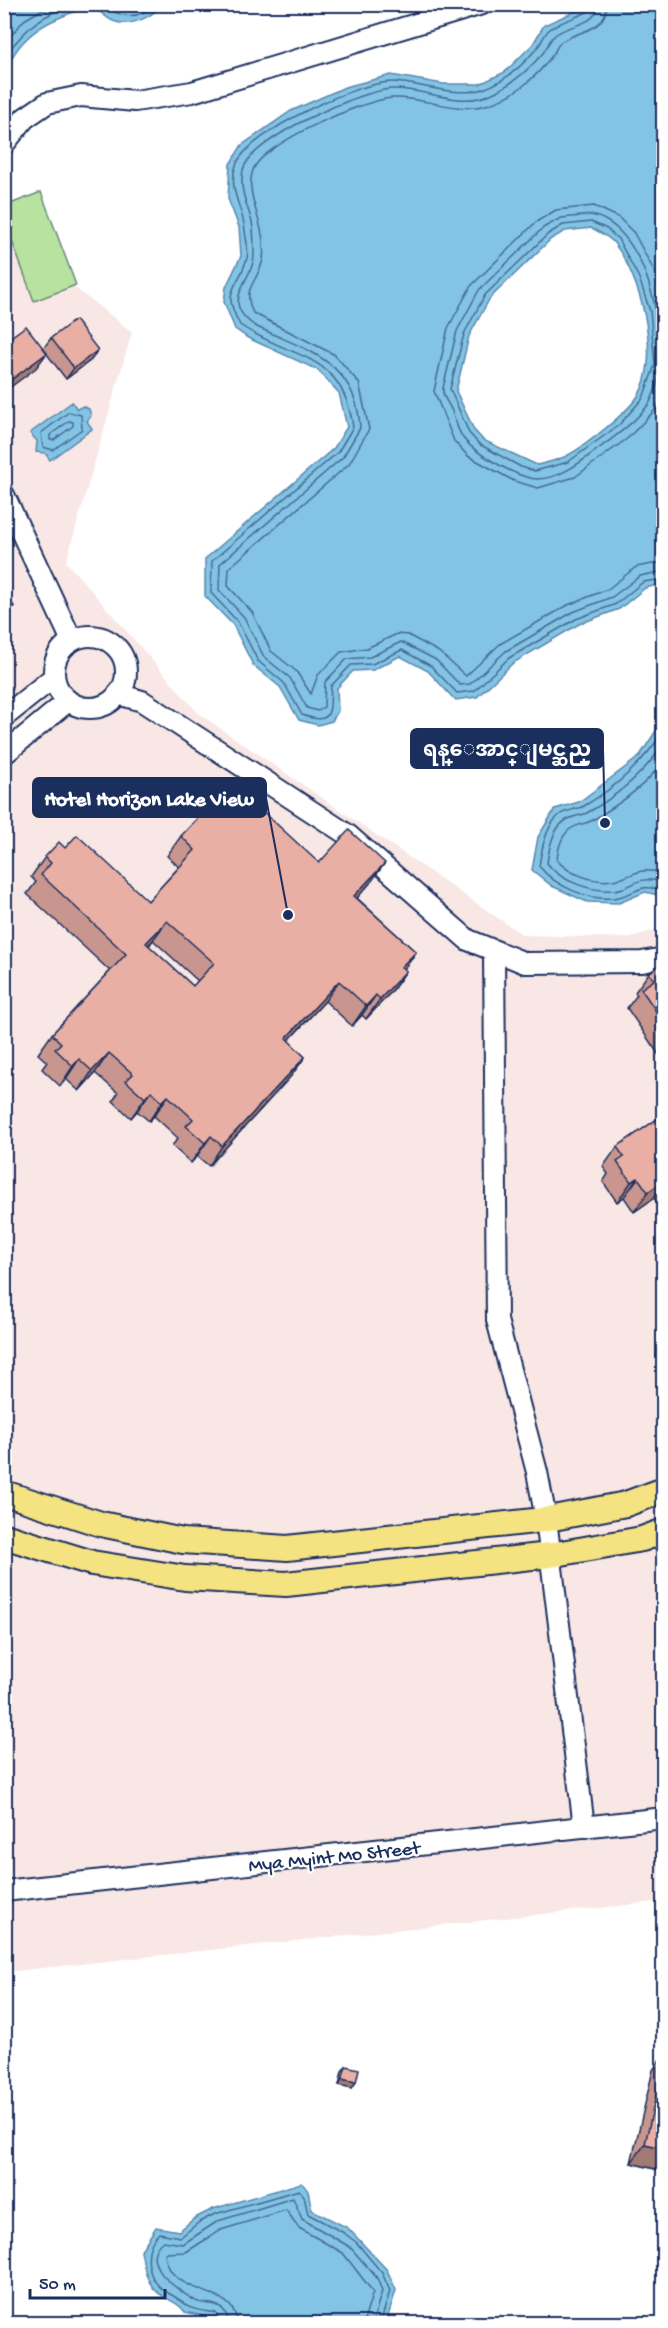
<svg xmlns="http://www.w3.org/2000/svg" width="668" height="2328" font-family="'Gochi Hand','Noto Sans Myanmar',sans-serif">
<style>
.built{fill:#f8e7e4}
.green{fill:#b7e29f;stroke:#69887e;stroke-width:1.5}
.water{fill:#83c3e3;stroke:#5988ae;stroke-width:1.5;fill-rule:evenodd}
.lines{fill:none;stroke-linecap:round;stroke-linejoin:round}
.shore{stroke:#456a93;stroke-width:1.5}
.minor-casing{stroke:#1b2f5e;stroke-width:24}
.major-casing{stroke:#1b2f5e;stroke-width:28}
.minor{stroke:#fff;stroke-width:20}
.major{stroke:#f5e382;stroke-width:24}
.wall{fill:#c8968e;stroke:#1b2f5e;stroke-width:1.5;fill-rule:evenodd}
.shaded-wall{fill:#a37a74;stroke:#1b2f5e;stroke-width:1.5}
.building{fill:#e9afa5;stroke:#1b2f5e;stroke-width:1.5;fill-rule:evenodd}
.labels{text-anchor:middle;stroke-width:4.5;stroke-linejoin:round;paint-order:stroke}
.street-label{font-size:20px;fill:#1b2f5e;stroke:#fff}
.leader{fill:none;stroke:#1b2f5e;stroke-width:2}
.callout-dot{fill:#1b2f5e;stroke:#fff;stroke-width:2}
.callout{fill:#1b2f5e;stroke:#1b2f5e;stroke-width:2}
.callout-label{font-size:21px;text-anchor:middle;font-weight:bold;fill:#fff}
</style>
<rect width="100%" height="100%" fill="#fff"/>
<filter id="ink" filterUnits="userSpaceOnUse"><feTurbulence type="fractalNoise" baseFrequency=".0167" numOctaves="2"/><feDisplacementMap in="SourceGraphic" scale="12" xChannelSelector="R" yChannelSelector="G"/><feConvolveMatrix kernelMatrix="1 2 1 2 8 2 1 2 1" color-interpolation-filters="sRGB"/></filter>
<g filter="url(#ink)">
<path class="built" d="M4,233L132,332L66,562L199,714L523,935L627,938L663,928V1901L5,1972Z"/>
<path class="green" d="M41,192L76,285L34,301L5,222V206Z"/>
<g class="water">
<path d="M5,4H162V5C151,17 131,28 113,21C106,18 99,11 93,6C54,17 18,32 5,74Z"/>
<path d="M590,5H663V584L645,588L619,609L579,624L513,663L477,697L455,700L428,671L400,656L373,670L353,671L337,688L338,711L332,721L318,725L299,720L280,687L253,665L233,625L205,596V559L334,448L347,427L339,393L318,370L248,338L235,329L224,302L226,287L241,256L239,227L228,199L230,164L242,145L291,111L345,87L391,75L443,84H480L505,72L533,44L544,25ZM591,228C599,232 608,236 614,243C641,277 662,358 638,396C628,412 581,450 564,457C555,461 546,463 537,465L483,440L474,430L456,391L469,336L490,298L551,239L565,231Z"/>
<path d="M72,402L77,409L83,406L89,409L91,416L87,421L92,429L50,460L45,453L36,452L37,441L30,433Z"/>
<path d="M663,720V896L645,892L619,903L587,902L552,886L532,870L538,837L555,809L579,802L639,757Z"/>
<path d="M301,2183C312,2191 308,2199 312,2210L348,2228L387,2270L396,2290L386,2323H216L213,2318L185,2312C179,2303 172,2302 163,2296C146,2287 144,2267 141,2250L156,2227L179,2231L195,2218L213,2209Z"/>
</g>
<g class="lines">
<g class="shore">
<path d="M101,4C118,17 138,22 154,4"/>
<path d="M590,4L587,12C575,18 560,22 550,29C544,33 542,43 537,48C523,65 505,82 483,89C457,98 420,83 393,82C358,81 249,132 236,165C227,190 244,209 245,231C246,239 249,251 247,258C238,291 220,288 240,325C293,361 342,350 353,427L338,452L212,561L211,593L238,622L258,661L284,683L302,715C335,727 329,709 331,686L351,665L372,664L402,650L431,666L457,693L474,691L509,658L576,619L616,604L643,582L664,579"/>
<path d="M598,4C597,28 565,23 553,37C549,41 547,48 543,53C528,71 509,87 486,96C457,107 420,87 391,89C360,91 251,138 243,170C239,190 247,204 252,222C254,232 254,244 254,254C255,280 217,300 255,326C306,350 357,361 360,428L343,457L220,564L219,590L244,617L264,657L290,678L307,708L318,711L324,707L325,682L347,659L370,657L401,642L436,660L460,685L470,684L506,651L573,612L612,597L640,576L664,571"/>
<path d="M607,4C606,32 578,30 561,42C557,45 555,53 551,57C536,78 512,98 486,105C455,114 422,96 392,98C363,100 263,143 253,170C245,191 261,218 263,241C263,248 265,256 262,263C255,286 242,288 253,313L335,355L359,383L369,429L349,464L229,568L228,586L252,612L271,651L296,671L311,694L318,675L341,652L367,648L397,634L408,635L439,652L466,676L500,644L568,605L608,589L636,567L664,562"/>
<path d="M4,44L24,20L52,4"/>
<path d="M4,56C29,26 39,15 77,4"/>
<path d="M591,215C621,221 639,254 648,281C660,317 668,370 649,404C635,422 616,436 598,449C581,462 560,479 537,479C519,479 473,452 463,438C457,429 455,418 451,409C447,401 442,396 443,388L457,331L479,290L543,228L561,218Z"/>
<path d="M591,222L607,229L618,239L639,278L650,311L655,365L643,398L619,425L568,462L535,471L521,467L479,444L469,433L450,389L464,334L485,295L548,234L563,225Z"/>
<path d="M664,299L654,271L634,233L618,217L594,206L556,210L536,222L471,286L448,328L434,391L454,441L468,456L514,481L538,488L575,477L628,438L657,408L664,391"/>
<path d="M69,412L81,415L82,429L53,450L43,447L41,433Z"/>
<path d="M69,421L73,422V426L54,440H50V435Z"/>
<path d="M664,731C642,763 618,786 584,806C577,810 564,810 558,816C545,829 542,848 539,866C555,887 593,903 619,897C642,891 637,884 664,890"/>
<path d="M664,744C644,773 617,796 587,813C580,816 571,816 565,821C552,829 549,850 547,863C561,882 592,892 615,890C638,887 632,875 664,882"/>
<path d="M664,760C647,785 617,806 591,821C585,824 574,825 569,830C561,837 558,849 557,860C568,874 595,883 613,880C637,877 631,866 664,873"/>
<path d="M221,2324L216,2313C209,2311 194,2311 188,2306C181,2300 173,2296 165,2291C145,2278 143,2248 159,2233L181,2237L199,2222L215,2214L299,2190L304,2196L308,2214L344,2233L356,2242L382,2273L390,2291L380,2324"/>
<path d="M228,2324C228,2317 226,2311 220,2307C213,2302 201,2305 194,2300C178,2290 136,2262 163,2241L183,2244L218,2221L293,2198L302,2219L350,2247L377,2278L382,2291L372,2324"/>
<path d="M237,2324C236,2282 168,2300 165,2253L186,2252L221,2230L286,2210L299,2228L343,2253L373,2292L363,2324"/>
</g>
<defs>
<g id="minor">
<path d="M4,144L25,118L47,103L81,96L135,101L192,92L482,4"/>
<path d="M4,495L72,641"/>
<circle cx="90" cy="672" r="36"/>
<path d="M118,694L142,701L348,835L468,940L525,963L642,962L664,958"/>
<path d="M4,717L54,677"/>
<path d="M4,754L68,701"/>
<path d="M494,951L497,1320L537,1472L546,1519L584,1827"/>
<path d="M4,1891L664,1818"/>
</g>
<g id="major">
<path d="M4,1493L101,1524L183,1541L287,1548L543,1520L626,1504L664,1490"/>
<path d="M4,1536L92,1563L185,1578L286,1584L550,1555L642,1539L664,1531"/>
</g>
</defs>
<use href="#minor" class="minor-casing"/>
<use href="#major" class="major-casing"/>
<use href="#minor" class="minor"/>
<use href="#major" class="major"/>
</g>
<g class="wall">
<path d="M51,338L98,350L91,360L66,379L43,349Z"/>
<path d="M181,836L319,863L371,882L357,898L416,952L404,969L406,971L392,991L366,1019L362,1015L352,1026L325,1001L288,1041L305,1057L291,1076L209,1166L197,1156L191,1163L172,1146L178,1138L154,1116L149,1121L137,1111L131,1118L113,1101L118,1093L95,1073L79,1091L66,1079L60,1086L42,1069L47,1062L38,1054L52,1034L110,971L27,894L36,882L31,877L45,857L65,848L148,901L179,867L167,856ZM153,940L198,981L193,986L149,946Z"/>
<path d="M663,963V1061L627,1008L637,995L635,992L649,973Z"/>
<path d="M663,1115V1211L654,1198L634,1212L624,1197L617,1202L603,1182L608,1174L603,1167L617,1147Z"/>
<path d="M663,2055V2171L631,2163L653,2070Z"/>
<path d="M346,2066L356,2082L352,2088L339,2085L342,2071Z"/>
</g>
<g class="shaded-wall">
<path d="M98,350L91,360L66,379L74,368Z"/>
<path d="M47,353L36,368L4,392V385Z"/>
<path d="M14,606L4,620V613Z"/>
<path d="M385,863L371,882L341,916L354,896Z"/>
<path d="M167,921L153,940L132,963L146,943Z"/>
<path d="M416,952L402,972L401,967Z"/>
<path d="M406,971L392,991L366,1019L380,999Z"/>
<path d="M339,981L325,1001L272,1058L286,1038Z"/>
<path d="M376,995L362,1015L352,1026L366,1006Z"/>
<path d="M109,1053L95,1073L79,1091L92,1071Z"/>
<path d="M305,1057L291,1076L209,1166L222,1146Z"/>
<path d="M79,1059L66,1079L60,1086L73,1066Z"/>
<path d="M151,1091L137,1111L131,1118L145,1098Z"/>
<path d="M168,1096L154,1116L149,1121L162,1102Z"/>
<path d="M211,1136L197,1156L191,1163L205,1143Z"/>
<path d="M638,1178L624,1197L617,1202L631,1182Z"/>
<path d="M663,1181V1185L654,1198L634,1212L648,1192Z"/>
<path d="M342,2079L356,2082L352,2088L339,2085Z"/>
<path d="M645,2144L663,2148V2171L631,2163Z"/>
</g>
<g class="building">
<path d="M75,320L98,350L74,368L51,338Z"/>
<path d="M26,326L47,353L4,385V342Z"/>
<path d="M4,593L14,606L4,613Z"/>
<path d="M231,782L319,863L349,830L385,863L354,896L416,952L401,967L406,971L380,999L376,995L366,1006L339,981L286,1038L305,1057L222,1146L211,1136L205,1143L186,1126L193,1119L168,1096L162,1102L151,1091L145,1098L126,1081L133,1074L109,1053L92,1071L79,1059L73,1066L55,1049L61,1043L52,1034L126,954L41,875L51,863L45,857L59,842L65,848L77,835L148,901L195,850L181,836ZM167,921L214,963L193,986L146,943Z"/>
<path d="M663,963V1021L641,989L654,980L649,973Z"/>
<path d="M663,1115V1181L648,1192L638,1178L631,1182L617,1162L624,1157L617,1147Z"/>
<path d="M663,2065V2148L645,2144Z"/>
<path d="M346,2066L359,2069L356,2082L342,2079Z"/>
</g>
</g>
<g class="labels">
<g class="street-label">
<text transform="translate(334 1855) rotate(-6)" y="7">Mya Myint Mo Street</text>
</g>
</g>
<path class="leader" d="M605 823L603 749M288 915L266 798"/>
<g class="callout-dot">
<circle cx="605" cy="823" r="6"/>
<circle cx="288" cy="915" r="6"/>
</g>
<g class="callout">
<rect x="411" y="729" width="192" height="39" rx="6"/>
<rect x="33" y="778" width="233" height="39" rx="6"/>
</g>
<g class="callout-label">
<text x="507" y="756">ရန္ေအာင္ျမင္ဆည္</text>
<text x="149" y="805">Hotel Horizon Lake View</text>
</g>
<rect width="668" height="2328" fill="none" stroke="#fff" stroke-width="24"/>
<rect x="12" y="12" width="644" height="2304" fill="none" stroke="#1b2f5e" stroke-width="2" filter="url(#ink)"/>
<path d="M30 2289v9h135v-9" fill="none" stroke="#1b2f5e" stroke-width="3"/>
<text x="39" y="2289" font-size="18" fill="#1b2f5e" stroke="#ffffff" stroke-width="4.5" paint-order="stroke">50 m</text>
</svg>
